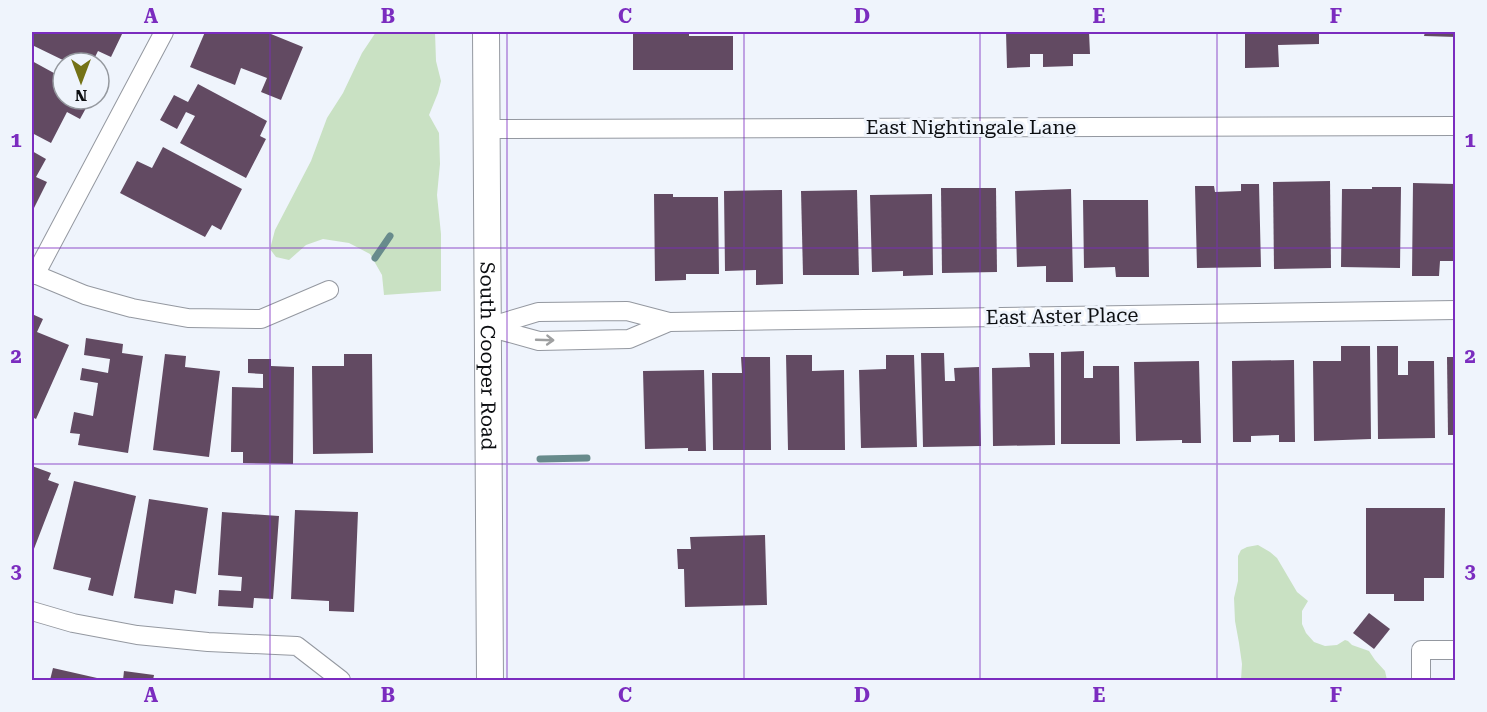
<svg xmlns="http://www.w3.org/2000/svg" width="1487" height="712" font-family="'Roboto Serif',serif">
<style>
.green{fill:#c9e1c3}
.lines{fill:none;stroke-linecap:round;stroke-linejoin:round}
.stream{stroke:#688b8c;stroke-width:7}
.building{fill:#624a62}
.street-casing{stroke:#9498a0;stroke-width:20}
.secondary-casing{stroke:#9498a0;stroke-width:28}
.street{stroke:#fff;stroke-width:18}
.secondary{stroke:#fff;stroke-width:26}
.oneway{stroke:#9e9fa0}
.grid{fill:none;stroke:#7b2cbf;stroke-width:1.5;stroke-opacity:0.55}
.labels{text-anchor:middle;stroke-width:6;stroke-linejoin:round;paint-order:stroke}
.street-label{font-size:20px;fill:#0c0e11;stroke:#eff4fc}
.neatline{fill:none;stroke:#7b2cbf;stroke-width:2}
.grid-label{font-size:20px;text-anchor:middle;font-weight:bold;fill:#7b2cbf}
</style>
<rect width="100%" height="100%" fill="#eff4fc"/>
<g class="green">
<path d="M376,32H435L436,61L441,81L438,93L429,115L439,133L440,164L437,195L441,234V291L384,295L382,275L370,254L349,243L323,239L306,245L289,260L276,257L270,249L275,230L311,161L327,118L343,93L362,53Z"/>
<path d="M1258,545L1270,552L1277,558L1297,592L1308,601L1302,611V624L1306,633L1314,642L1325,646L1337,645L1345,640L1348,641L1352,645L1369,651L1375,660L1385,671L1387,680H1241L1242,664L1239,643L1235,621L1234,598L1238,581V556L1241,550L1247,547Z"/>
</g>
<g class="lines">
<g class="stream">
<path d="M375,258L390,236"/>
<path d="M540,459L587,458"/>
</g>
</g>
<g class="building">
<path d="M32,32H123L111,57L98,51L92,63H69L32,45Z"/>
<path d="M205,32H266L303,47L281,100L261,92L267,78L241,68L235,85L190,67Z"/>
<path d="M633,32H689V36H733V70H633Z"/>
<path d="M1006,32H1089L1090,54H1073V66L1043,67V54H1030V67L1007,68Z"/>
<path d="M1245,32H1319V44L1278,45L1279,67L1245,68Z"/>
<path d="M1425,32H1456V37L1424,36Z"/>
<path d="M32,61L63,78V99H91L80,119L67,112L51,143L32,133Z"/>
<path d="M198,84L267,121L260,136L266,139L246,178L180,143L195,116L186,112L177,129L160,120L174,95L188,102Z"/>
<path d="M163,147L242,189L221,230L212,225L205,237L120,193L137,161L152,168Z"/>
<path d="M32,151L46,159L36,177L47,182L32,212Z"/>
<path d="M1330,181L1331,268L1274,269L1273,182Z"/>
<path d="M1413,183L1456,184V261H1440L1439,276H1412Z"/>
<path d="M1241,184H1259L1261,267L1197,268L1195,186H1214L1215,192L1241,191Z"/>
<path d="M1372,187H1401L1400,268L1341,267L1342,189H1372Z"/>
<path d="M941,188H996L997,272L942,273Z"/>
<path d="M1071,189L1073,282H1046V266L1017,267L1015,191Z"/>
<path d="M782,190L783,284L756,285V270L725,271L724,191Z"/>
<path d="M857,190L859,275H803L801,191Z"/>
<path d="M654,194H673V197H718L719,274H686V280L655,281Z"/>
<path d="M932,194L933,275L903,276V271L872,272L870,195Z"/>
<path d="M1083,200H1148L1149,277H1116L1115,267L1084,268Z"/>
<path d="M32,314L43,319L37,332L69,345L36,419L32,417Z"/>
<path d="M86,338L123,344L122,353L143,356L128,453L78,445L80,434L70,433L74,412L93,416L98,383L80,380L82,368L108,373L110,359L84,355Z"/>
<path d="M1341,346H1370L1371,439L1314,441L1313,361H1341Z"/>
<path d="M1377,346H1398V375H1408V361H1434L1435,438L1378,439Z"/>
<path d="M1084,351V378H1093V366H1119L1120,444H1061V352Z"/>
<path d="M921,353H944L945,381H955L954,368L979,367L981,446L923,447Z"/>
<path d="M1029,353H1054L1055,445L993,446L992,368L1030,367Z"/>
<path d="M165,354L186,356L185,367L220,371L209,457L153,450Z"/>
<path d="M344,354H372L373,453L313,454L312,366H344Z"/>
<path d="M786,355H812V371L844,370L845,450H788Z"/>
<path d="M886,355H914L917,447L861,448L859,370L886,369Z"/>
<path d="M741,357H770L771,450H713L712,373H742Z"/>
<path d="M1447,357H1456V435H1448Z"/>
<path d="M248,359H271V366L294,367L293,464L243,463V452H231L232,387L263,388V374L248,373Z"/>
<path d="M1294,360L1295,442H1279V435L1251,436V442H1233L1232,361Z"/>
<path d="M1199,361L1201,443H1182V440L1136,441L1134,362Z"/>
<path d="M704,370L706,451H688V448L645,449L643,371Z"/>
<path d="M32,466L51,473L48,480L59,484L32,554Z"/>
<path d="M74,481L136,496L113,596L88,590L91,578L53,569Z"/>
<path d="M149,499L208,508L196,594L175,590L173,604L134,598Z"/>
<path d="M1366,508H1445L1444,578H1424V601H1394V594H1366Z"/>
<path d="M295,510L358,512L354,612L329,611V601L291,599Z"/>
<path d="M222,512L279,516L273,599L254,598L253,608L218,606L219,590L241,591L242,577L218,575Z"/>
<path d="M765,535L767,605L685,607L684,569H678L677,549H691L690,537Z"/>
<path d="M1369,613L1390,629L1374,649L1353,633Z"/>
<path d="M53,668L97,678V680H50Z"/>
<path d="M124,671L154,675L153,680H123Z"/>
</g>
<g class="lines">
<defs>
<g id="street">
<path d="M487,129L1456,126"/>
<path d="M32,273L85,295L132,308L188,318L261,319L329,290"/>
<path d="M35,275L164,32"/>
<path d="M488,327L538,312L627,311L669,322L1456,310"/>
<path d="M488,327L539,341L629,339L669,322"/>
<path d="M32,611L73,623L137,635L208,642L297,646L341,680"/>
<path d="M1421,680V650H1456"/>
</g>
<g id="secondary">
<path id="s1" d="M486,32L490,680"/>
</g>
</defs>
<use href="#street" class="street-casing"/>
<use href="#secondary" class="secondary-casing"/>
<use href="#street" class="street"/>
<use href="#secondary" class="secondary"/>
</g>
<defs><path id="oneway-shaft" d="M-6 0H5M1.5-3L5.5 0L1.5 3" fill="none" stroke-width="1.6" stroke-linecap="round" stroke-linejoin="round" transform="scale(1.5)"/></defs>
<use class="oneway" href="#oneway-shaft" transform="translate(545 340) rotate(2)"/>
<path class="grid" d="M270,32V680M507,32V680M744,32V680M980,32V680M1217,32V680M32,248H1456M32,464H1456"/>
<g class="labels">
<g class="street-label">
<text x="971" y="134">East Nightingale Lane</text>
<text transform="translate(1062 316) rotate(-1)" y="7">East Aster Place</text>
<text dy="7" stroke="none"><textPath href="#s1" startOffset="324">South Cooper Road</textPath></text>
</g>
</g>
<rect width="1487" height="712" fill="none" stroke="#eff4fc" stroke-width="66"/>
<g transform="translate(81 81) rotate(180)"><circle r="28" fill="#eff4fc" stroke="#94989e" stroke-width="1.5"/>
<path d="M0-4.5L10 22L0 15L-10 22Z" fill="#747216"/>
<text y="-9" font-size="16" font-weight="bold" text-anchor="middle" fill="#0c0e11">N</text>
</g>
<rect x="33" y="33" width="1421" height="646" class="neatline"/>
<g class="grid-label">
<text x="151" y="23">A</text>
<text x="388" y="23">B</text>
<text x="625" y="23">C</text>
<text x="862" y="23">D</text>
<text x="1099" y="23">E</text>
<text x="1336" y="23">F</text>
<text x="16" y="147">1</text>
<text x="1470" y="147">1</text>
<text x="16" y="363">2</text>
<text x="1470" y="363">2</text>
<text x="16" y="578">3</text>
<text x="1470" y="578">3</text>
<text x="151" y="702">A</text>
<text x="388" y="702">B</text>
<text x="625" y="702">C</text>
<text x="862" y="702">D</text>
<text x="1099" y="702">E</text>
<text x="1336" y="702">F</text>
</g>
</svg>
